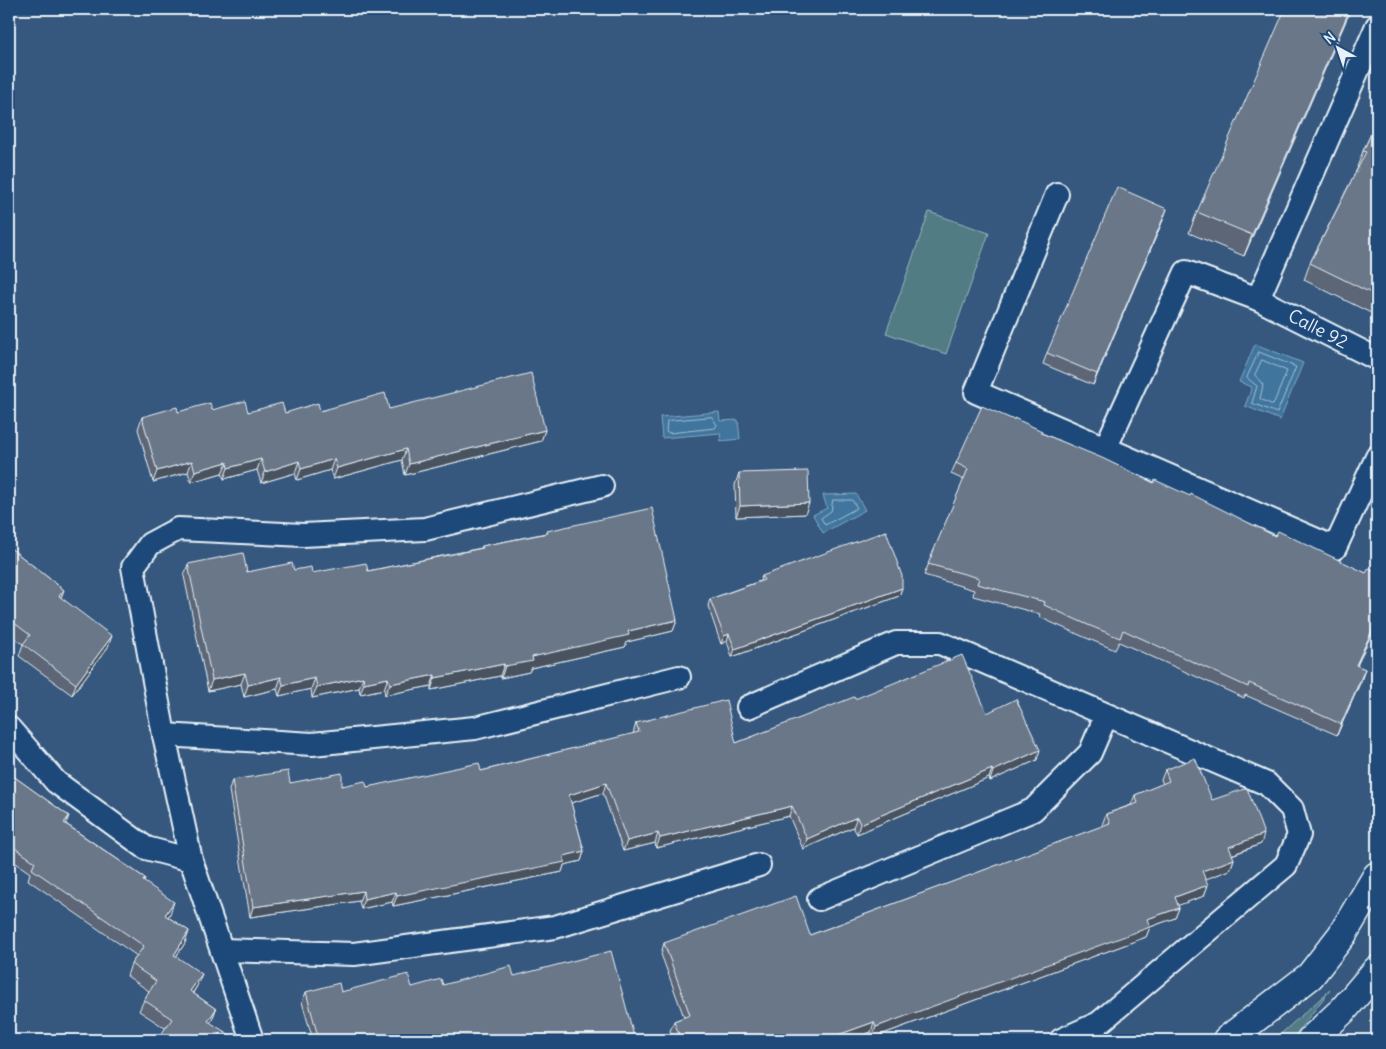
<svg xmlns="http://www.w3.org/2000/svg" width="1386" height="1049" font-family="Delius,sans-serif">
<style>
.green{fill:#517c84;stroke:#9cb6be}
.water{fill:#41759e;stroke:#84a7c2}
.lines{fill:none;stroke-linecap:round;stroke-linejoin:round}
.shore{stroke:#a5bfd4;stroke-width:1}
.service-casing{stroke:#e8f1f8;stroke-width:26}
.primary-casing{stroke:#e8f1f8;stroke-width:31}
.service{stroke:#1f4a7a;stroke-width:22}
.primary{stroke:#1f4a7a;stroke-width:28}
.wall{fill:#5b6676;stroke:#e8f1f8}
.shaded-wall{fill:#4a5360;stroke:#e8f1f8}
.building{fill:#6a7789;stroke:#e8f1f8}
.labels{text-anchor:middle;stroke-width:4.5;stroke-linejoin:round;paint-order:stroke}
.street-label{font-size:18px;fill:#e8f1f8;stroke:#1f4a7a}
</style>
<rect width="100%" height="100%" fill="#36587e"/>
<filter id="ink" filterUnits="userSpaceOnUse"><feTurbulence type="fractalNoise" baseFrequency=".02" numOctaves="2"/><feDisplacementMap in="SourceGraphic" scale="10" xChannelSelector="R" yChannelSelector="G"/><feConvolveMatrix kernelMatrix="1 2 1 2 8 2 1 2 1" color-interpolation-filters="sRGB"/></filter>
<g filter="url(#ink)">
<g class="green">
<path d="M929,212L989,233L946,354L886,333Z"/>
<path d="M1330,990L1291,1040H1274Z"/>
</g>
<g class="water">
<path d="M1255,344L1303,363L1280,420L1245,406L1252,387L1239,382Z"/>
<path d="M719,412L720,421L738,420L740,439L721,441L720,433L662,438L660,417Z"/>
<path d="M856,494L865,510L823,533L813,515L827,508L823,495Z"/>
</g>
<g class="lines">
<g class="shore">
<path d="M1259,352L1296,367L1277,413L1252,403L1257,386L1247,378Z"/>
<path d="M1262,360L1287,371L1273,405L1260,399L1263,385L1255,375Z"/>
<path d="M712,417L717,425L715,428L669,433L666,431L667,421Z"/>
<path d="M833,500H852L857,508L825,525L821,518L831,511Z"/>
</g>
<defs>
<g id="service">
<path d="M1057,194L976,392L1335,548L1377,457"/>
<path d="M1258,299L1377,26"/>
<path d="M1105,449L1186,272L1258,299L1377,359"/>
<path d="M748,707L896,643H940L1267,784L1292,809L1299,835L1286,865L1099,1023L1061,1040"/>
<path d="M9,728L56,782L146,848L191,860"/>
<path d="M164,735L312,744L475,728L679,677"/>
<path d="M819,899L1033,810L1090,753L1106,716"/>
<path d="M222,950L354,954L555,927L759,865"/>
<path d="M252,1040L191,860L164,735L133,567L150,544L178,529L303,535L425,529L602,486"/>
</g>
<g id="primary">
<path d="M1227,1040L1310,976L1342,935L1377,876"/>
<path d="M1311,1040L1343,1010L1377,970"/>
</g>
</defs>
<use href="#service" class="service-casing"/>
<use href="#primary" class="primary-casing"/>
<use href="#service" class="service"/>
<use href="#primary" class="primary"/>
</g>
<g class="wall">
<path d="M1351,9L1244,256L1189,233L1197,212Z"/>
<path d="M1377,121V316L1304,280L1310,263L1358,167H1357L1363,151Z"/>
<path d="M1163,220L1093,385L1043,364L1047,353Z"/>
<path d="M389,409L545,430L541,441L405,475L402,460L333,479L330,470L297,480L295,473L261,483L257,470L224,479L222,473L191,482L188,472L153,482L138,429L142,417L178,412L212,410L285,413L320,411Z"/>
<path d="M1041,433L1275,536L1366,573L1377,572V622L1357,666L1365,669L1361,681L1337,735L1245,695L1244,698L1119,642L1115,650L1084,637L1039,617L1040,614L973,596L974,590L924,575L964,480L951,474L956,463Z"/>
<path d="M739,473L809,503L805,514L736,517L735,485Z"/>
<path d="M547,531L677,620L673,631L627,642L625,647L531,668L529,672L501,678L500,676L431,690V686L385,695L384,689L360,694L359,688L312,698L311,689L279,696L277,689L244,697L241,684L208,691L184,576L188,564L247,572L294,570L312,573L368,571L481,548L482,546L546,533Z"/>
<path d="M9,547L64,590L61,598L108,647L72,695L19,656L23,644L9,634Z"/>
<path d="M762,576L902,588L899,596L732,657L727,641L721,644L708,606L710,599L760,581Z"/>
<path d="M855,699L987,713L1037,760L990,781L989,778L857,834L853,827L803,849L789,816L656,848L655,843L623,851L603,793L571,803L584,851L581,861L564,865L562,872L393,906L392,902L361,909L359,901L250,917L229,790L232,780L367,787L481,771L633,734L636,723L736,743Z"/>
<path d="M1165,770L1212,800L1261,844L1232,855L1234,859L1230,870L1205,879L1208,885L1204,896L1178,905L1179,908L1175,918L1150,927L1146,937L872,1038L871,1032L849,1040H674L670,1031L674,1021L684,1017L661,954L664,943L810,935L1103,826L1102,825L1106,814L1131,805L1135,795L1163,784L1161,780Z"/>
<path d="M9,773L69,816L66,824L145,878L144,882L170,914L168,917L189,931L185,943L176,957L197,986L193,993L216,1009L212,1020L165,1028L139,1011L144,1000L149,991L127,976L131,964L137,956L28,880L30,873L9,858Z"/>
<path d="M514,976L635,1040H313L302,1002L306,992H341L443,985Z"/>
</g>
<g class="shaded-wall">
<path d="M1350,9H1351L1244,256L1252,235Z"/>
<path d="M1167,209L1163,220L1093,385L1097,374Z"/>
<path d="M545,430L541,441L405,475L409,464Z"/>
<path d="M406,449L402,460L333,479L337,468Z"/>
<path d="M261,459L257,470L224,479L228,468Z"/>
<path d="M334,459L330,470L297,480L301,469Z"/>
<path d="M192,461L188,472L153,482L157,471Z"/>
<path d="M299,461L295,473L261,483L265,472Z"/>
<path d="M227,462L222,473L191,482L195,471Z"/>
<path d="M809,503L805,514L736,517L740,506Z"/>
<path d="M902,588L899,596L732,657L735,649Z"/>
<path d="M677,620L673,631L627,642L625,647L531,668L529,672L501,678L505,666L532,657L628,631Z"/>
<path d="M1377,620V622L1351,677L1356,665Z"/>
<path d="M729,634L727,641L721,644L724,636Z"/>
<path d="M112,636L108,647L72,695L76,684Z"/>
<path d="M504,664L500,676L431,690L435,678Z"/>
<path d="M1365,669L1361,681L1337,735L1341,724Z"/>
<path d="M245,673L241,684L208,691L212,680Z"/>
<path d="M435,675L431,686L385,695L390,684Z"/>
<path d="M281,677L277,689L244,697L248,685Z"/>
<path d="M363,677L359,688L312,698L317,687Z"/>
<path d="M315,678L311,689L279,696L283,685Z"/>
<path d="M388,678L384,689L360,694L364,683Z"/>
<path d="M1040,750L1037,760L990,781L993,771Z"/>
<path d="M992,769L989,778L857,834L860,824Z"/>
<path d="M606,783L603,793L565,805L569,795Z"/>
<path d="M792,806L789,816L656,848L660,838Z"/>
<path d="M857,817L853,827L803,849L807,839Z"/>
<path d="M658,833L655,843L623,851L627,841Z"/>
<path d="M1264,834L1261,844L1225,857L1229,847Z"/>
<path d="M584,851L581,861L564,865L562,872L393,906L397,896Z"/>
<path d="M1234,859L1230,870L1198,882L1202,871Z"/>
<path d="M1208,885L1204,896L1171,908L1175,897Z"/>
<path d="M363,891L359,901L250,917L253,907Z"/>
<path d="M396,892L392,902L361,909L364,899Z"/>
<path d="M174,902L170,914L161,926L165,915Z"/>
<path d="M1179,908L1175,918L1150,927L1146,937L872,1038L876,1027L1147,919Z"/>
<path d="M189,931L185,943L169,967L174,955Z"/>
<path d="M202,974L197,986L186,1003L190,991Z"/>
<path d="M216,1009L212,1020L204,1032L208,1021Z"/>
<path d="M874,1022L871,1032L849,1040H824Z"/>
</g>
<g class="building">
<path d="M1285,9H1350L1252,235L1197,212Z"/>
<path d="M1377,121V296L1310,263L1366,152L1363,151Z"/>
<path d="M1117,187L1167,209L1097,374L1047,353Z"/>
<path d="M531,373L545,430L409,464L406,449L337,468L334,459L301,469L299,461L265,472L261,459L228,468L227,462L195,471L192,461L157,471L142,417L177,407L178,412L210,403L212,410L245,401L248,412L282,403L285,413L318,403L320,411L385,393L389,409Z"/>
<path d="M982,406L1014,420V418L1042,431L1041,433L1102,458L1154,483L1155,480L1190,496L1191,494L1275,536L1278,531L1366,573L1369,568L1377,572V620L1356,665L1365,669L1341,724L1249,683L1248,687L1123,630L1120,638L1088,625L1044,605L1045,602L977,584L979,578L928,564L968,469L956,463Z"/>
<path d="M808,471L809,503L740,506L739,473Z"/>
<path d="M652,508L677,620L628,631L629,635L532,657L533,661L505,666L504,664L435,678V675L390,684L388,678L364,683L363,677L317,687L315,678L283,685L281,677L248,685L245,673L212,680L188,564L243,553L247,572L292,563L294,570L311,567L312,573L366,563L368,571L483,548L482,546L548,533L547,531Z"/>
<path d="M886,531L902,576V588L735,649L729,634L724,636L710,599L764,580L762,576Z"/>
<path d="M9,547L64,590L59,596L112,636L76,684L23,644L30,635L9,619Z"/>
<path d="M962,655L987,713L1016,699L1040,750L993,771L992,769L860,824L857,817L807,839L792,806L660,838L658,833L627,841L606,783L569,795L584,851L564,856L565,862L397,896L396,892L364,899L363,891L253,907L232,780L288,771L290,783L342,773V786L365,781L367,787L479,763L481,771L639,732L636,723L726,700L736,743L854,697L855,699Z"/>
<path d="M1195,758L1212,800L1247,788L1264,834L1229,847L1234,859L1202,871L1208,885L1175,897L1179,908L1147,919L1150,927L876,1027L874,1022L824,1040H681L674,1021L690,1015L664,943L796,896L810,935L1110,823L1106,814L1138,803L1135,795L1169,781L1165,770Z"/>
<path d="M9,773L69,816L64,823L145,878L143,881L174,902L165,915L189,931L174,955L202,974L190,991L216,1009L208,1021L236,1039L235,1040H157L172,1019L144,1000L156,981L131,964L144,946L32,869L35,862L9,844Z"/>
<path d="M611,951L635,1040H319L306,992L339,983L341,992L408,974L412,987L441,979L443,985L511,966L514,976Z"/>
</g>
</g>
<g class="labels">
<g class="street-label">
<text transform="translate(1318 329) rotate(27)" y="6">Calle 92</text>
</g>
</g>
<rect width="1386" height="1049" fill="none" stroke="#1f4a7a" stroke-width="30"/>
<rect x="15" y="15" width="1356" height="1019" fill="none" stroke="#e8f1f8" stroke-width="2" filter="url(#ink)"/>
<g transform="translate(1338 48) rotate(320)" stroke="#1f4a7a" stroke-width="4" paint-order="stroke">
<path d="M0-4L9 19L0 12L-9 19Z" fill="#e8f1f8"/>
<text y="-8" font-size="14" font-weight="bold" text-anchor="middle" fill="#e8f1f8">N</text>
</g>
</svg>
